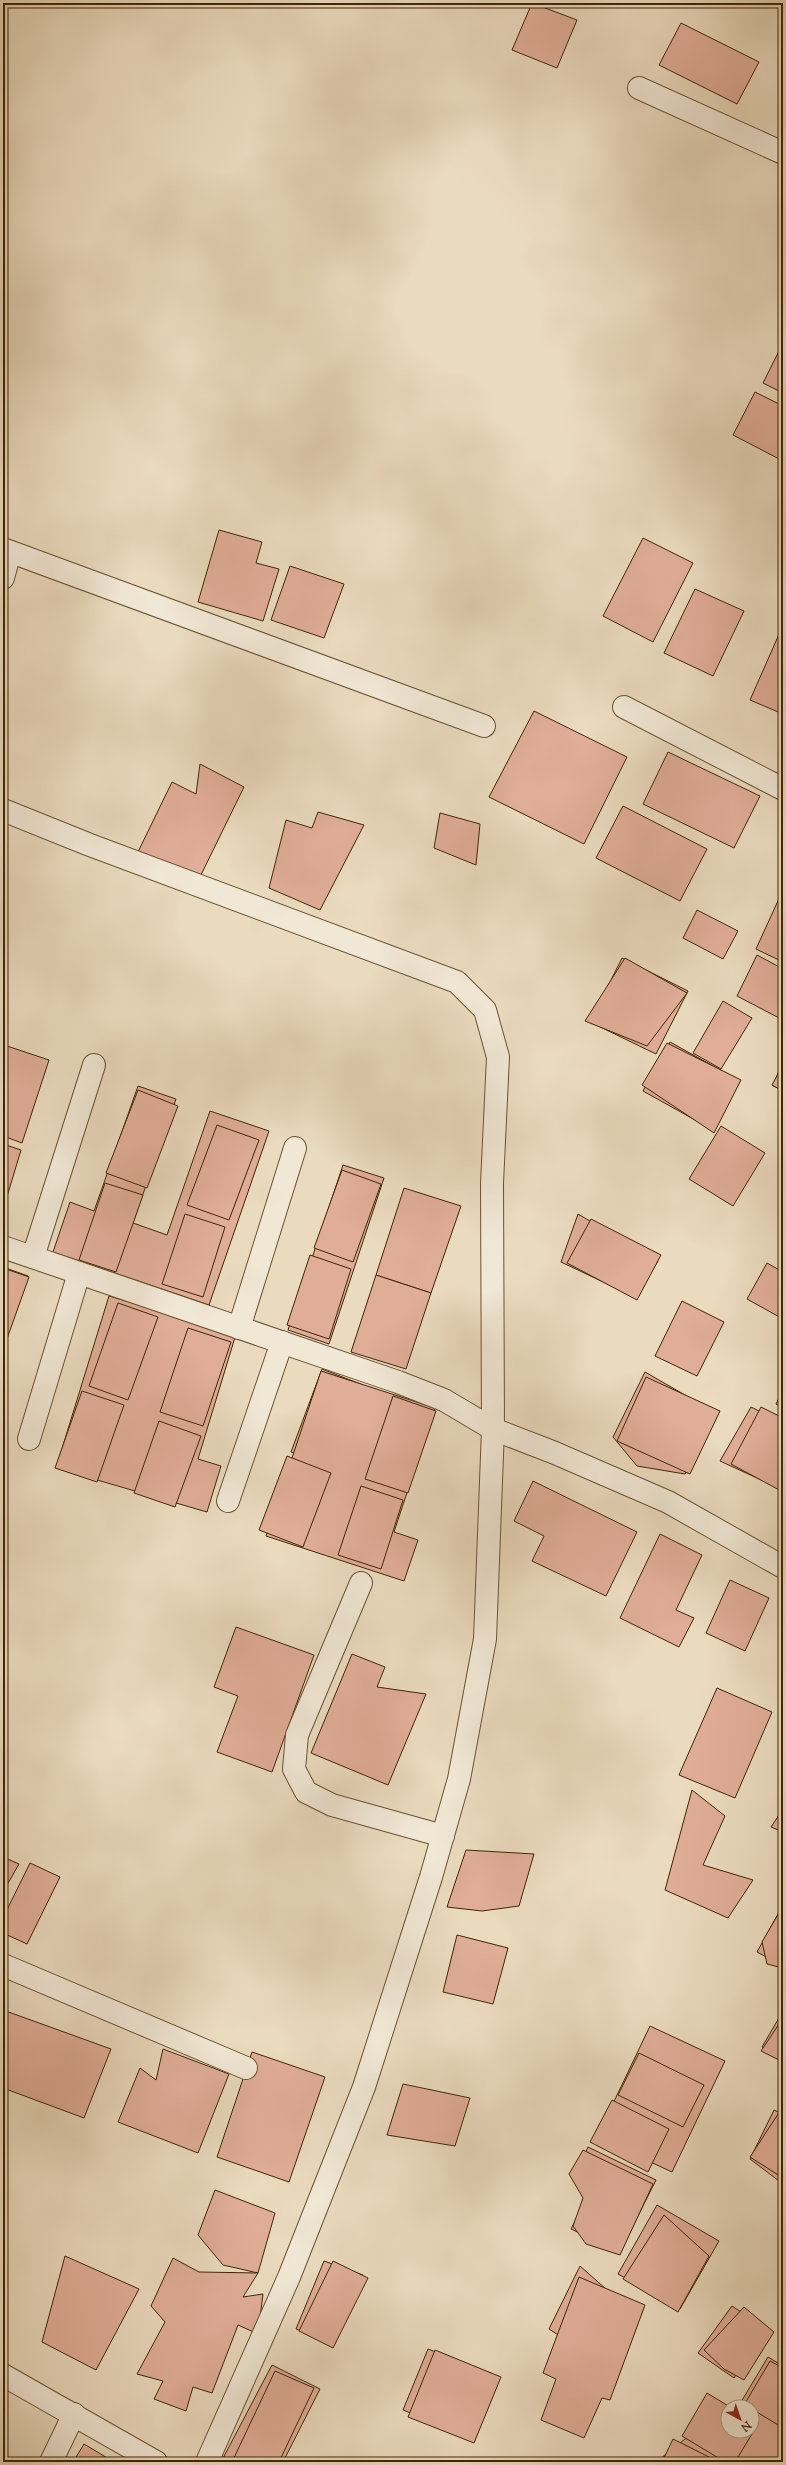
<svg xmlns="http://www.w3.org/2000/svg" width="786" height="2465" font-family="'Sorts Mill Goudy',serif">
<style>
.building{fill:#e0ad98;stroke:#402604}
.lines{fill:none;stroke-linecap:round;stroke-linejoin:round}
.minor-casing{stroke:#6a5332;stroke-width:24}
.minor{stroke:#f1e7d5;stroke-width:22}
</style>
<rect width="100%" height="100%" fill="#eadabe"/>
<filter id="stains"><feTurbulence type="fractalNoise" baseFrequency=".005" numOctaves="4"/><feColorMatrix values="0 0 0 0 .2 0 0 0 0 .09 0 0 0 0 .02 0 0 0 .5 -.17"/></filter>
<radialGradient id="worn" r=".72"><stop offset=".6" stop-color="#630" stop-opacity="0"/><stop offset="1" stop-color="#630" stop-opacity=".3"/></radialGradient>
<g class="building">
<path d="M532,3L577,20L557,68L512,50Z"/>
<path d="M681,23L759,62L737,104L659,65Z"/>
<path d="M783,343V393L763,383Z"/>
<path d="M755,392L783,406V461L733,435Z"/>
<path d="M219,530L262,542L256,563L279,569L263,621L198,602Z"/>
<path d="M643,538L693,563L653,642L603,616Z"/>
<path d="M290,566L344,584L324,638L271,620Z"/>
<path d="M695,589L744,611L713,676L664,653Z"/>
<path d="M780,632L783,633V714L750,700Z"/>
<path d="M534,711L627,757L584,844L489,797Z"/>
<path d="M668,752L760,796L734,848L643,804Z"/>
<path d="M200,764L244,787L197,883L136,856L172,782L196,794Z"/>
<path d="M623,806L707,849L680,901L596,858Z"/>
<path d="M318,812L364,825L320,910L269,888L286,820L312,828Z"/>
<path d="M440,813L480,824L476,865L434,848Z"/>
<path d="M782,892L783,893V962L756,949Z"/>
<path d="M697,910L738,931L723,959L683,938Z"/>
<path d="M757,955L783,969V1020L737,996Z"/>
<path d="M622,958L688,991L656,1054L590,1022Z"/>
<path d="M625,958L687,993L647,1046L585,1021Z"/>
<path d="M723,1001L752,1018L721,1069L693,1053Z"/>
<path d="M670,1042L740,1081L713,1130L643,1091Z"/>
<path d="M667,1043L741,1080L714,1133L642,1085Z"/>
<path d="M7,1046L49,1060L22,1143L3,1136V1057Z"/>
<path d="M783,1060V1090L773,1086Z"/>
<path d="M783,1065V1091L772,1085Z"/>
<path d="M138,1086L176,1099L133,1223L167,1235L210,1111L269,1131L209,1305L53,1252L70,1202L94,1211Z"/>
<path d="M138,1090L178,1106L147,1188L106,1173Z"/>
<path d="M217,1125L259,1140L229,1220L187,1205Z"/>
<path d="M721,1126L765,1153L733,1206L689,1179Z"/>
<path d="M3,1144L21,1150L3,1210Z"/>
<path d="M343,1165L384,1178L329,1344L288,1330Z"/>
<path d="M342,1170L381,1184L353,1262L314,1248Z"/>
<path d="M105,1183L143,1195L116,1272L79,1260Z"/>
<path d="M404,1188L461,1206L431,1293L376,1275Z"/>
<path d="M185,1214L225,1227L203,1297L162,1284Z"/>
<path d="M578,1214L658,1261L635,1297L561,1262Z"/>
<path d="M591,1219L661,1255L637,1300L567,1263Z"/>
<path d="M310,1255L351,1269L329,1339L287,1325Z"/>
<path d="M767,1263L783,1272V1319L747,1299Z"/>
<path d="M3,1267L28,1276L3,1346Z"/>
<path d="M3,1268L29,1277L3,1350Z"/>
<path d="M376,1275L431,1293L406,1369L351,1352Z"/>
<path d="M109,1296L236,1334L198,1459L221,1466L207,1512L56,1468Z"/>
<path d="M682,1301L724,1322L697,1376L655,1356Z"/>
<path d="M118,1303L158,1317L128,1400L89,1386Z"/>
<path d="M188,1328L231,1342L203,1426L160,1412Z"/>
<path d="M322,1369L363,1385L332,1468L291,1452Z"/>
<path d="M321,1371L435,1408L394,1532L418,1540L404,1581L266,1536Z"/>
<path d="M645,1372L718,1414L685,1474L637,1466L613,1437Z"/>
<path d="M646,1377L720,1411L690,1474L617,1441Z"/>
<path d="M783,1390V1408L776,1404Z"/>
<path d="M82,1391L124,1405L97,1482L55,1468Z"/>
<path d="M393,1396L436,1411L408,1493L365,1479Z"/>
<path d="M751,1407L783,1423V1490L720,1461Z"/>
<path d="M761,1407L783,1418V1492L731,1464Z"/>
<path d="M159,1421L201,1436L175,1507L134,1493Z"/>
<path d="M287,1456L331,1473L303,1547L259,1530Z"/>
<path d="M533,1481L637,1532L606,1596L532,1561L544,1536L514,1521Z"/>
<path d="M361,1486L403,1500L381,1569L338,1555Z"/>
<path d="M660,1534L702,1555L676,1610L694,1618L679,1647L620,1618Z"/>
<path d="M730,1580L769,1598L745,1651L706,1633Z"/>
<path d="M236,1627L314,1655L272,1772L217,1752L238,1696L214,1687Z"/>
<path d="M352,1654L385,1667L377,1687L426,1694L388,1785L311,1753Z"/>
<path d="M717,1688L772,1712L735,1798L679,1775Z"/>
<path d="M692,1790L725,1816L703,1865L753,1880L728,1918L665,1890Z"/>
<path d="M783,1809V1832L771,1827Z"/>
<path d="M466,1850L534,1854L519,1906L482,1911L447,1907Z"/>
<path d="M3,1857L19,1864L3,1892Z"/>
<path d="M30,1863L60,1877L27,1944L3,1933V1918Z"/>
<path d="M783,1905V1966L757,1952Z"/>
<path d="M783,1906V1968L767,1964L762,1942Z"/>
<path d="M457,1935L508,1948L493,2004L443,1992Z"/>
<path d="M3,2010L111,2049L84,2118L3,2088Z"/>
<path d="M783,2011V2059L762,2047Z"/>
<path d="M783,2018V2062L761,2051Z"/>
<path d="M650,2026L725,2061L672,2172L597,2137Z"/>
<path d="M163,2049L229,2074L198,2153L118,2122L140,2068L156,2080Z"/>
<path d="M252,2052L325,2077L289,2182L217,2157Z"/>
<path d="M639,2053L704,2085L683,2127L618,2095Z"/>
<path d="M403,2084L470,2098L455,2146L387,2135Z"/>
<path d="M612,2100L669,2129L648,2172L590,2142Z"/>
<path d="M774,2110L783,2114V2184L750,2159Z"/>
<path d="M780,2111L783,2113V2178L750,2157Z"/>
<path d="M588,2147L656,2180L620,2252L571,2229L597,2177L578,2168Z"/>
<path d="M583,2150L653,2184L620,2255L586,2244L573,2226L583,2198L569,2174Z"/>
<path d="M215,2190L275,2213L258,2273L223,2265L198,2235Z"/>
<path d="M657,2205L719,2241L680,2309L618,2274Z"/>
<path d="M664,2215L709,2256L678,2312L623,2279Z"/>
<path d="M65,2256L139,2289L96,2370L42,2342Z"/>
<path d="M173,2258L199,2272L258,2273L243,2297L263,2294L258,2334L238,2325L212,2393L193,2387L186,2411L154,2399L163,2381L137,2374L165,2322L151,2306Z"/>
<path d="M324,2261L363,2275L335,2344L296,2329Z"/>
<path d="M333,2261L368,2278L333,2348L299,2331Z"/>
<path d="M580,2266L634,2314L583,2423L562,2414L557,2370L569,2342L549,2329Z"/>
<path d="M579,2277L645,2305L610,2400L602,2398L584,2438L541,2420L556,2379L543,2373Z"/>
<path d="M732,2306L768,2330L734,2378L698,2353Z"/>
<path d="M744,2307L774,2332L744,2380L724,2369L704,2350Z"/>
<path d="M783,2339V2350L778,2347Z"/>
<path d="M428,2349L493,2374L469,2436L403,2410Z"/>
<path d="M435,2350L501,2377L474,2443L408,2417Z"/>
<path d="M768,2357L783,2366V2462H656L685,2439L707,2403L728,2416V2431H752V2407H738Z"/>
<path d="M770,2361L783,2368V2428L752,2409V2407L744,2405Z"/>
<path d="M272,2365L320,2389L283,2462H221Z"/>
<path d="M275,2371L314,2388L279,2462H232Z"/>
<path d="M707,2393L730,2407H728V2431H752V2420L758,2424L735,2462H725L682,2436Z"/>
<path d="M673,2439L719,2462H662Z"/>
<path d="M84,2444L114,2462H73Z"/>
</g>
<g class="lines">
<defs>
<g id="minor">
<path d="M639,88L783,153"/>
<path d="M3,549L484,726"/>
<path d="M3,578L10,552"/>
<path d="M624,707L783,789"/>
<path d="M3,810L90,845L457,982L485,1010L498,1057L492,1183L493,1429L485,1639L459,1779L431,1877L364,2087L289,2277L207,2462"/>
<path d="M3,1247L398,1382L444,1400L493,1429L555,1453L668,1502L783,1567"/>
<path d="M33,1257L94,1065"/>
<path d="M239,1328L295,1148"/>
<path d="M29,1439L79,1273"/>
<path d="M228,1501L282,1342"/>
<path d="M361,1583L297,1735L294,1769L306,1792L332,1805L443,1836"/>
<path d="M3,1965L246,2068"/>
<path d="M3,2375L156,2462"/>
<path d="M51,2462L74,2414"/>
</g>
</defs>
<use href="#minor" class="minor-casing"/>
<use href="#minor" class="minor"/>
</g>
<rect width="786" height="2465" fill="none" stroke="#eadabe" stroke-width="16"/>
<rect x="4" y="4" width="778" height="2457" fill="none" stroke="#402604" stroke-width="2"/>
<rect x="8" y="8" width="770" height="2449" fill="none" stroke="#402604"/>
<g transform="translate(740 2419) rotate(140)"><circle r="19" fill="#f1e7d5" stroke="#aa9a81"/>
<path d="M0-3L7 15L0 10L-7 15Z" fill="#8f2418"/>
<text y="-6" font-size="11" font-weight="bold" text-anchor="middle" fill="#402604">N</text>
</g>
<rect width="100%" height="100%" filter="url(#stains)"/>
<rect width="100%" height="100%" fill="url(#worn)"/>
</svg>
